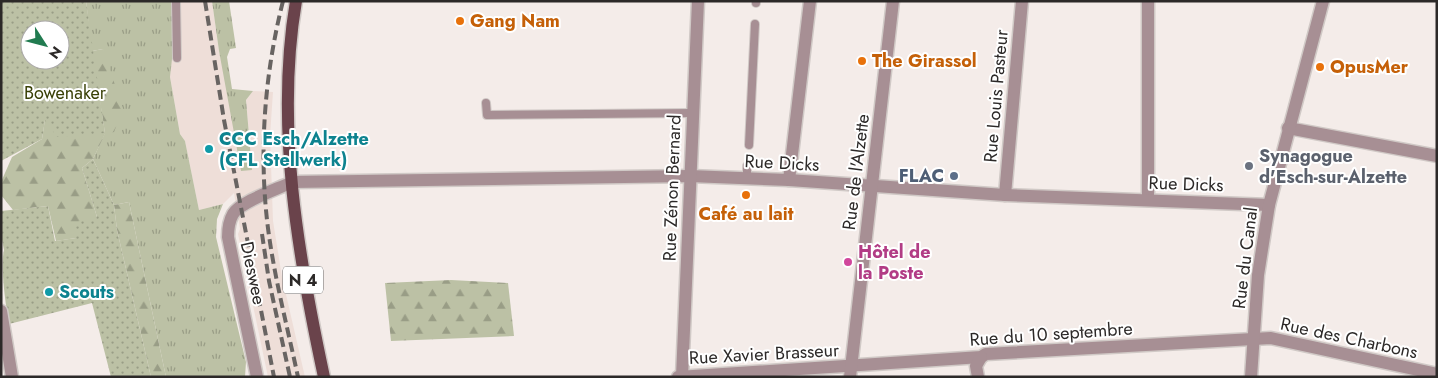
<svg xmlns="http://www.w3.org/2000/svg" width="1438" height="378" font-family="Jost,sans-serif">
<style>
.built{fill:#eeded8}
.grass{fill:url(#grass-tufts)}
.forest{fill:url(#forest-firs)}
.garden{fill:url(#garden-dots);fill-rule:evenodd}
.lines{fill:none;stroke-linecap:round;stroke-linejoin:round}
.lane-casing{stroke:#d0c9c6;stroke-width:10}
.street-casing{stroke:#d0c9c6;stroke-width:15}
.primary-casing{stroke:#d0c9c6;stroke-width:15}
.lane{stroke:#a78f94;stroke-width:8}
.street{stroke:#a78f94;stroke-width:12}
.primary{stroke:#6a434b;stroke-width:12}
.rail{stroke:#686462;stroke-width:4;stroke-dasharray:10 5;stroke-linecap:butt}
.food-dot{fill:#e8710a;stroke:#fff;stroke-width:2}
.culture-dot{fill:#0f9aa8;stroke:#fff;stroke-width:2}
.worship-dot{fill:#6b7280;stroke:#fff;stroke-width:2}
.service-dot{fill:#5c6f8a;stroke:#fff;stroke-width:2}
.hotel-dot{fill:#d1479c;stroke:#fff;stroke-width:2}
.labels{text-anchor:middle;stroke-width:4;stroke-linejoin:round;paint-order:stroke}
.shield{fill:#fff;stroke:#6b6968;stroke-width:1}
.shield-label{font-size:16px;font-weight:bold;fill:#2c2928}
.food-label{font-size:18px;font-weight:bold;fill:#c56008;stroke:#fff;text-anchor:start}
.park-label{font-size:18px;fill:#394006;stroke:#fff}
.street-label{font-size:18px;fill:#2c2928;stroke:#fff}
.culture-label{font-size:18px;font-weight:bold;fill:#0d838f;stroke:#fff;text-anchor:start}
.worship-label{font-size:18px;font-weight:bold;fill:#5b616d;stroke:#fff;text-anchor:start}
.service-label{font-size:18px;font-weight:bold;fill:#4e5e75;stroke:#fff;text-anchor:end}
.hotel-label{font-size:18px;font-weight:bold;fill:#b23c85;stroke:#fff;text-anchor:start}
</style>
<defs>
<pattern id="grass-tufts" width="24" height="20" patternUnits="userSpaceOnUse" patternTransform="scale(1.25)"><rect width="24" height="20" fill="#bcc1a5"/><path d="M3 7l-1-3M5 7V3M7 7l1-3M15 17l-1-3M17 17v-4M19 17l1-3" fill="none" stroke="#999d86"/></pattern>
<pattern id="forest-firs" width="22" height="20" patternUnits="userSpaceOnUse" patternTransform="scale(1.25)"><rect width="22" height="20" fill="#bcc1a5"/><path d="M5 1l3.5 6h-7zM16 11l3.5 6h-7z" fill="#999d86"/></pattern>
<pattern id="garden-dots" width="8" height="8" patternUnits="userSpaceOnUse" patternTransform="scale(1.25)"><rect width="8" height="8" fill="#bcc1a5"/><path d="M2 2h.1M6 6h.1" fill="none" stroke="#999d86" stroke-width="1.8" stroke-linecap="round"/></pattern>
</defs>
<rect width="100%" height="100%" fill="#f4ece9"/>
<path class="built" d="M176,1H212L219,51L252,170L246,100L253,91L273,92L270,136L273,221L282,277L305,377H268L238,234L240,229L234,193L223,204L199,210L185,141L180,134L170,77Z"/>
<g class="grass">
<path d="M86,1H176L177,58L172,59L170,77L180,134L185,141L199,210L223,204L217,219L216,237L246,362L245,377H166L129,202L114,205L93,159L105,133L103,49L92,51Z"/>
<path d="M212,1H229L236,48L230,49L227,57L232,89L253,91L246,100L252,170L241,171L219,51Z"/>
</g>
<g class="forest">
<path d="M103,49L123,109L114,132L105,134L93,159L82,168L97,217L76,238L56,241L48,206L13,210L1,195V182L12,157L42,139L45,119L105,133L92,51Z"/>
<path d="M129,202L166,377H151L117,230L114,205Z"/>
<path d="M451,280L508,283L514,336L391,341L385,283Z"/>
</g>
<g class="garden">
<path d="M1,1H86L105,133L57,137L45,120L42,139L1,161ZM30,30H60V60H30Z"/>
<path d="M93,159L114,205L117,230L151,377H111L92,303L9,324C6,306 0,267 4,250L1,235V211L48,206L55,241L76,238L74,223L97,217L82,168Z"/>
</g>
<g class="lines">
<defs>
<g id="lane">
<path d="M176,1L177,58"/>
<path d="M756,3V1"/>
<path d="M486,103L487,115L693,113"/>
<path d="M749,145L755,24"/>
<path d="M747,178V166"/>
</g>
<g id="street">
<path d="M1288,128L1437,156"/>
<path d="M789,180L810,1"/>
<path d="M1005,195L1022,1"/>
<path d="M1148,200V1"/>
<path d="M1,311L12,377"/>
<path d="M257,377L228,237C228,229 229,221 233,214C241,201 278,189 292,182L690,176L789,180L1005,195L1269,205"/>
<path d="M678,377L981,357L986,354L1271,338L1437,374"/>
<path d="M682,377L698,1"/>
<path d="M850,377L893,1"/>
<path d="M978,377L976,366L981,357"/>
<path d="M1251,377L1258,275L1269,205L1323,1"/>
</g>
<path id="primary" d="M296,1C275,124 298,256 324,377"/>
</defs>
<use href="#lane" class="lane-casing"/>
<use href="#street" class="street-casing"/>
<use href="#primary" class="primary-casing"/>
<use href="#lane" class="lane"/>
<use href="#street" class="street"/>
<use href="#primary" class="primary"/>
<g class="rail">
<path d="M205,1L224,120L274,377"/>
<path d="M283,1C265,72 259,147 267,220C273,273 287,325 298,377"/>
<path d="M262,234L269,281L290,377"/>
</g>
</g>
<g class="food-dot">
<circle cx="460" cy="21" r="5"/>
<circle cx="862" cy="61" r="5"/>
<circle cx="1320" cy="67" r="5"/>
<circle cx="746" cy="195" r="5"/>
</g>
<g class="culture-dot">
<circle cx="209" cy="149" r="5"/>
<circle cx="49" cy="292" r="5"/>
</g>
<circle class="worship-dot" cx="1249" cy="166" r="5"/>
<circle class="service-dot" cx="954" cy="176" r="5"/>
<circle class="hotel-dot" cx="848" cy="262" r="5"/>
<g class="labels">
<rect class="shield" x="283" y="266.5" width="40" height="27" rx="4"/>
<g class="shield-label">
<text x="303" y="286">N 4</text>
</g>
<g class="food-label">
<text x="470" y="27">Gang Nam</text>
<text x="872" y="67">The Girassol</text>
<text x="1330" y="73">OpusMer</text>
<text x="746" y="220" text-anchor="middle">Café au lait</text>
</g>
<g class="park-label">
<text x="65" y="99">Bowenaker</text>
</g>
<g class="street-label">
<text transform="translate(996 96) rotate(-85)" y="6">Rue Louis Pasteur</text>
<text transform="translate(782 163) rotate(3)" y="6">Rue Dicks</text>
<text transform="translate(856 172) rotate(-83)" y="6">Rue de l'Alzette</text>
<text transform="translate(1186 184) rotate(2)" y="6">Rue Dicks</text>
<text transform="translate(672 188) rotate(-88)" y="6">Rue Zénon Bernard</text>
<text transform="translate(1245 258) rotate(-83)" y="6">Rue du Canal</text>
<text transform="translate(253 273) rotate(78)" y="6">Dieswee</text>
<text transform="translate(1051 334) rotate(-4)" y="6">Rue du 10 septembre</text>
<text transform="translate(1349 338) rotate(12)" y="6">Rue des Charbons</text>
<text transform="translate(764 354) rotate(-3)" y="6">Rue Xavier Brasseur</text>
</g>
<g class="culture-label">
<text x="219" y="145">CCC Esch/Alzette<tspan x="219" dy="21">(CFL Stellwerk)</tspan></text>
<text x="59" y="298">Scouts</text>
</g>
<g class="worship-label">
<text x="1259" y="162">Synagogue<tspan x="1259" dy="21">d'Esch-sur-Alzette</tspan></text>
</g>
<g class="service-label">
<text x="944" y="182">FLAC</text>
</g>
<g class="hotel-label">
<text x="858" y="258">Hôtel de<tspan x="858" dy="21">la Poste</tspan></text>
</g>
</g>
<rect width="1438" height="378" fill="none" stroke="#2c2928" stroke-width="5"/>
<g transform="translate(45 45) rotate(126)"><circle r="24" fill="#ffffff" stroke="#aba9a9"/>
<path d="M0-4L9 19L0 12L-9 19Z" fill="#217b50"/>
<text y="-8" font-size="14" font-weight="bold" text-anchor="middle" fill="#2c2928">N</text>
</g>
</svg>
